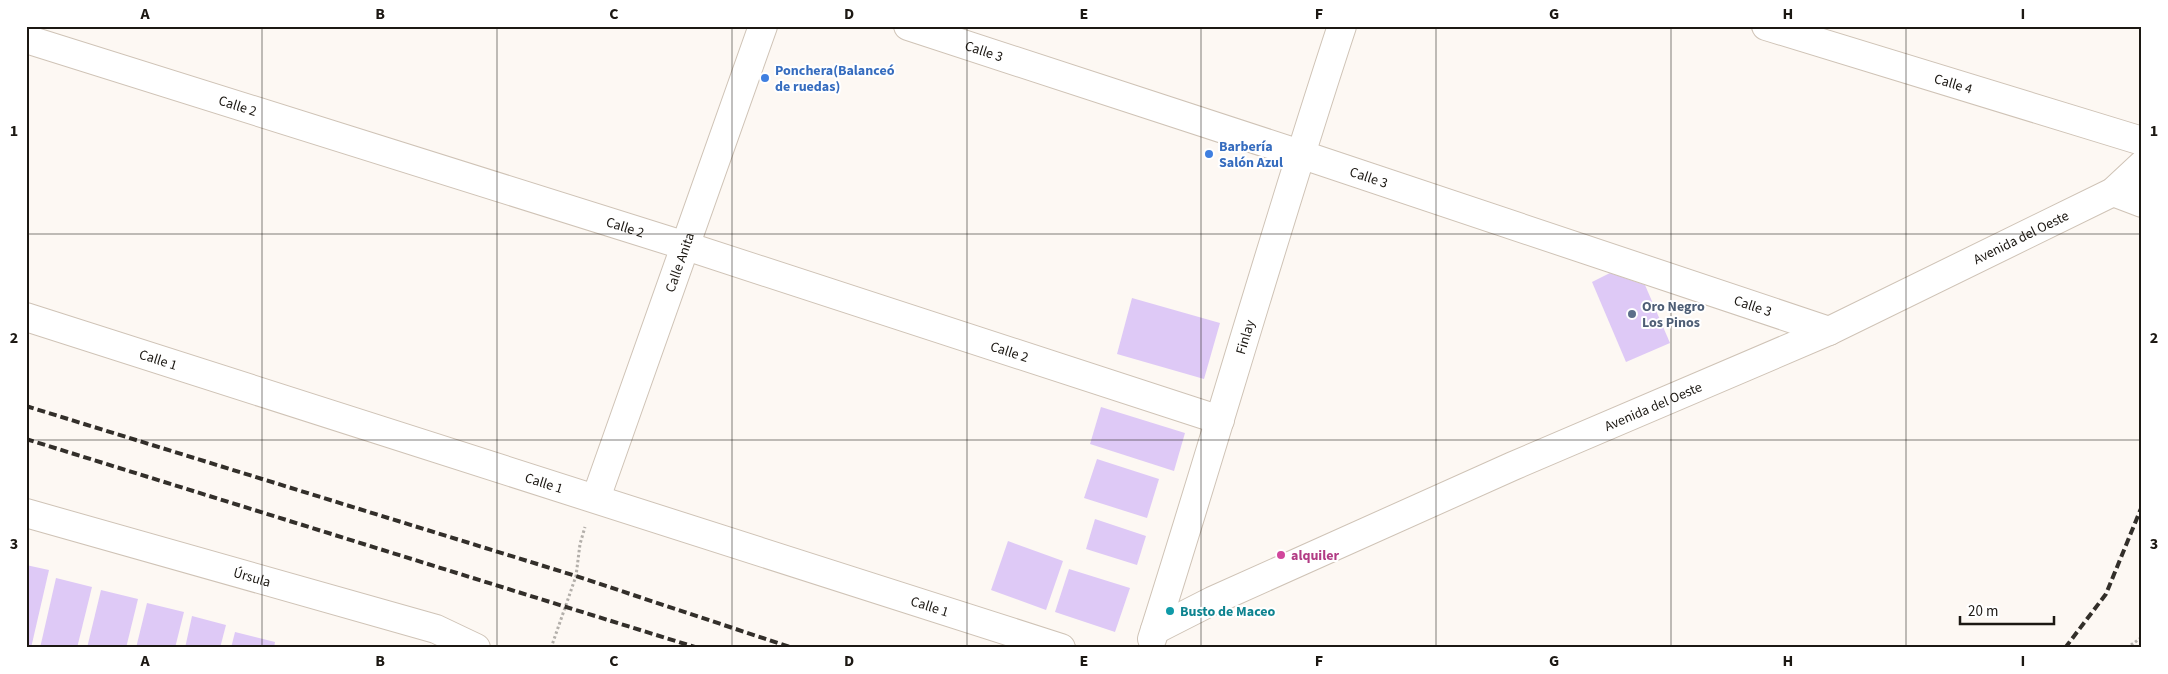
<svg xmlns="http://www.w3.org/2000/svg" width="2168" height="674" font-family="'Source Sans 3',sans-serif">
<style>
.building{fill:#dec9f6}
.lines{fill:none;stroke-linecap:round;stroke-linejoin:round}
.minor-casing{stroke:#cfc3b6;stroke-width:30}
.path{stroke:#b3afaa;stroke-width:3;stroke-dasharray:2.5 2.5;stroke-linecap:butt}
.minor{stroke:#fff;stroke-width:28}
.rail{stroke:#332f2a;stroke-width:4;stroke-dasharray:8 4;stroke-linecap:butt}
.grid{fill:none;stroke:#1c1813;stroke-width:1;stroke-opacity:0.55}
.shop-dot{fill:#3f7fe0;stroke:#fff;stroke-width:2}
.service-dot{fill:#5c6f8a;stroke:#fff;stroke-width:2}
.hotel-dot{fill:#d1479c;stroke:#fff;stroke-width:2}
.culture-dot{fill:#0f9aa8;stroke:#fff;stroke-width:2}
.labels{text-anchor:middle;stroke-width:4;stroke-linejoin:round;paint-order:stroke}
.street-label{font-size:14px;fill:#1c1813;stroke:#fff}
.shop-label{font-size:14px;font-weight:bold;fill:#366cbe;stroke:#fff;text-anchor:start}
.service-label{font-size:14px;font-weight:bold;fill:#4e5e75;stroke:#fff;text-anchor:start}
.hotel-label{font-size:14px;font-weight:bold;fill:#b23c85;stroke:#fff;text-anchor:start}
.culture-label{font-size:14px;font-weight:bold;fill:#0d838f;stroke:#fff;text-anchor:start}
.neatline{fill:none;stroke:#1c1813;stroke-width:2}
.grid-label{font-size:16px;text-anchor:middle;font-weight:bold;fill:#1c1813}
</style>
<rect width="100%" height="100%" fill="#fdf8f3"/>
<g class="building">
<path d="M1610,273L1645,285L1670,343L1626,362L1592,282Z"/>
<path d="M1132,298L1220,323L1204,379L1117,354Z"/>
<path d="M1101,407L1185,433L1174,471L1090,444Z"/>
<path d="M1097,459L1159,479L1147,518L1084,498Z"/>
<path d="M1095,519L1146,536L1137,565L1086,549Z"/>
<path d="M1008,541L1063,561L1046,610L991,590Z"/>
<path d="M26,565L49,570L31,648H26Z"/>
<path d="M1069,569L1130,588L1115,632L1055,612Z"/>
<path d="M56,578L92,587L77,648H40Z"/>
<path d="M101,590L138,599L126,648H87Z"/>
<path d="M147,603L184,612L175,648H136Z"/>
<path d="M192,616L226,625L220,648H185Z"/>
<path d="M235,632L275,642L274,648H231Z"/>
</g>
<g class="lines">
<defs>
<g id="minor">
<path id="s1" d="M908,26L1300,154L1829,331"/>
<path id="s2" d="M1766,26L2142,141"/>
<path id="s3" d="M26,39L686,246L1220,420"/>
<path d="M2113,192L2142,203"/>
<path id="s4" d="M26,317L1061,648"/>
<path id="s5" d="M596,498L763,26"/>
<path id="s6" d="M26,513L436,629L476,648"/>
<path id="s7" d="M1155,630L1212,601L1513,466L1829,331L2113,192L2142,165"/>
<path id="s8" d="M1152,639C1217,435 1275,229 1342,26"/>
</g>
</defs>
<use href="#minor" class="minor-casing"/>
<g class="path">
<path d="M551,648L576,576L580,544L585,527"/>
<path d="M2127,648L2142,637"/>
</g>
<use href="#minor" class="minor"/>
<g class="rail">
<path d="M26,406L576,576L793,648"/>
<path d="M26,439L698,648"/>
<path d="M2065,648L2106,594L2142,506"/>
</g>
</g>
<path class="grid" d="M262,26V648M497,26V648M732,26V648M967,26V648M1201,26V648M1436,26V648M1671,26V648M1906,26V648M26,234H2142M26,440H2142"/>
<g class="shop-dot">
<circle cx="765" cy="78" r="5"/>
<circle cx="1209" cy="154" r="5"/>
</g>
<circle class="service-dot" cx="1632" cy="314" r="5"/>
<circle class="hotel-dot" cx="1281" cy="555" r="5"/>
<circle class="culture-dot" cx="1170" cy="611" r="5"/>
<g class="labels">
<g class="street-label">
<text dy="5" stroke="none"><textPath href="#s1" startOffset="80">Calle 3</textPath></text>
<text dy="5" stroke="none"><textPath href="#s2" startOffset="196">Calle 4</textPath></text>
<text dy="5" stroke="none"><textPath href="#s3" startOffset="222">Calle 2</textPath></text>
<text dy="5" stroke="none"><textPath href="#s1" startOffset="485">Calle 3</textPath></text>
<text dy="5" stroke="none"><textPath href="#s3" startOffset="628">Calle 2</textPath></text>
<text dy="5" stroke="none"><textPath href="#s7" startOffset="951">Avenida del Oeste</textPath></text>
<text dy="5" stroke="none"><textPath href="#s5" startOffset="250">Calle Anita</textPath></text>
<text dy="5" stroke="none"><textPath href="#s1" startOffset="890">Calle 3</textPath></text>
<text dy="5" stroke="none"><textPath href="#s8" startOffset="316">Finlay</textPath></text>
<text dy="5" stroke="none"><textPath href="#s3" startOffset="1032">Calle 2</textPath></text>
<text dy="5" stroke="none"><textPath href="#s4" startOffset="139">Calle 1</textPath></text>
<text dy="5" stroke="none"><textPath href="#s7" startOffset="546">Avenida del Oeste</textPath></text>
<text dy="5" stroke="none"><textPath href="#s4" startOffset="544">Calle 1</textPath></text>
<text dy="5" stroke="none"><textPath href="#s6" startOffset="235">Úrsula</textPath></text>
<text dy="5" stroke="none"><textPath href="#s4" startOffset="949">Calle 1</textPath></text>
</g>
<g class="shop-label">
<text x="775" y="75">Ponchera(Balanceó<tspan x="775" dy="16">de ruedas)</tspan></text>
<text x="1219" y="151">Barbería<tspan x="1219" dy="16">Salón Azul</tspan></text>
</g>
<g class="service-label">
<text x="1642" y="311">Oro Negro<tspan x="1642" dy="16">Los Pinos</tspan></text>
</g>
<g class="hotel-label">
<text x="1291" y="560">alquiler</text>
</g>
<g class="culture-label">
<text x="1180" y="616">Busto de Maceo</text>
</g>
</g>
<rect width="2168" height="674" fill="none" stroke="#ffffff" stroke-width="55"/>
<path d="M1960 616v8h94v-8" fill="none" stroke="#1c1813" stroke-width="2.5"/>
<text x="1968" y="616" font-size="15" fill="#1c1813" stroke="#ffffff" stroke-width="4" paint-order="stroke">20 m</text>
<rect x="28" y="28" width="2112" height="618" class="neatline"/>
<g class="grid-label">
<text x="145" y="19">A</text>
<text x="380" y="19">B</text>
<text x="614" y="19">C</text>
<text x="849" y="19">D</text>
<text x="1084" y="19">E</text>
<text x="1319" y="19">F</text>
<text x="1554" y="19">G</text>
<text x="1788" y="19">H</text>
<text x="2023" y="19">I</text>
<text x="14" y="136">1</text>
<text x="2154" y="136">1</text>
<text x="14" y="343">2</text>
<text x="2154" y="343">2</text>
<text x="14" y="549">3</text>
<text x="2154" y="549">3</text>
<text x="145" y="666">A</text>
<text x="380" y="666">B</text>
<text x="614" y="666">C</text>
<text x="849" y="666">D</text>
<text x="1084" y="666">E</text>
<text x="1319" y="666">F</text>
<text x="1554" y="666">G</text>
<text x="1788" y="666">H</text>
<text x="2023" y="666">I</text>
</g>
</svg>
